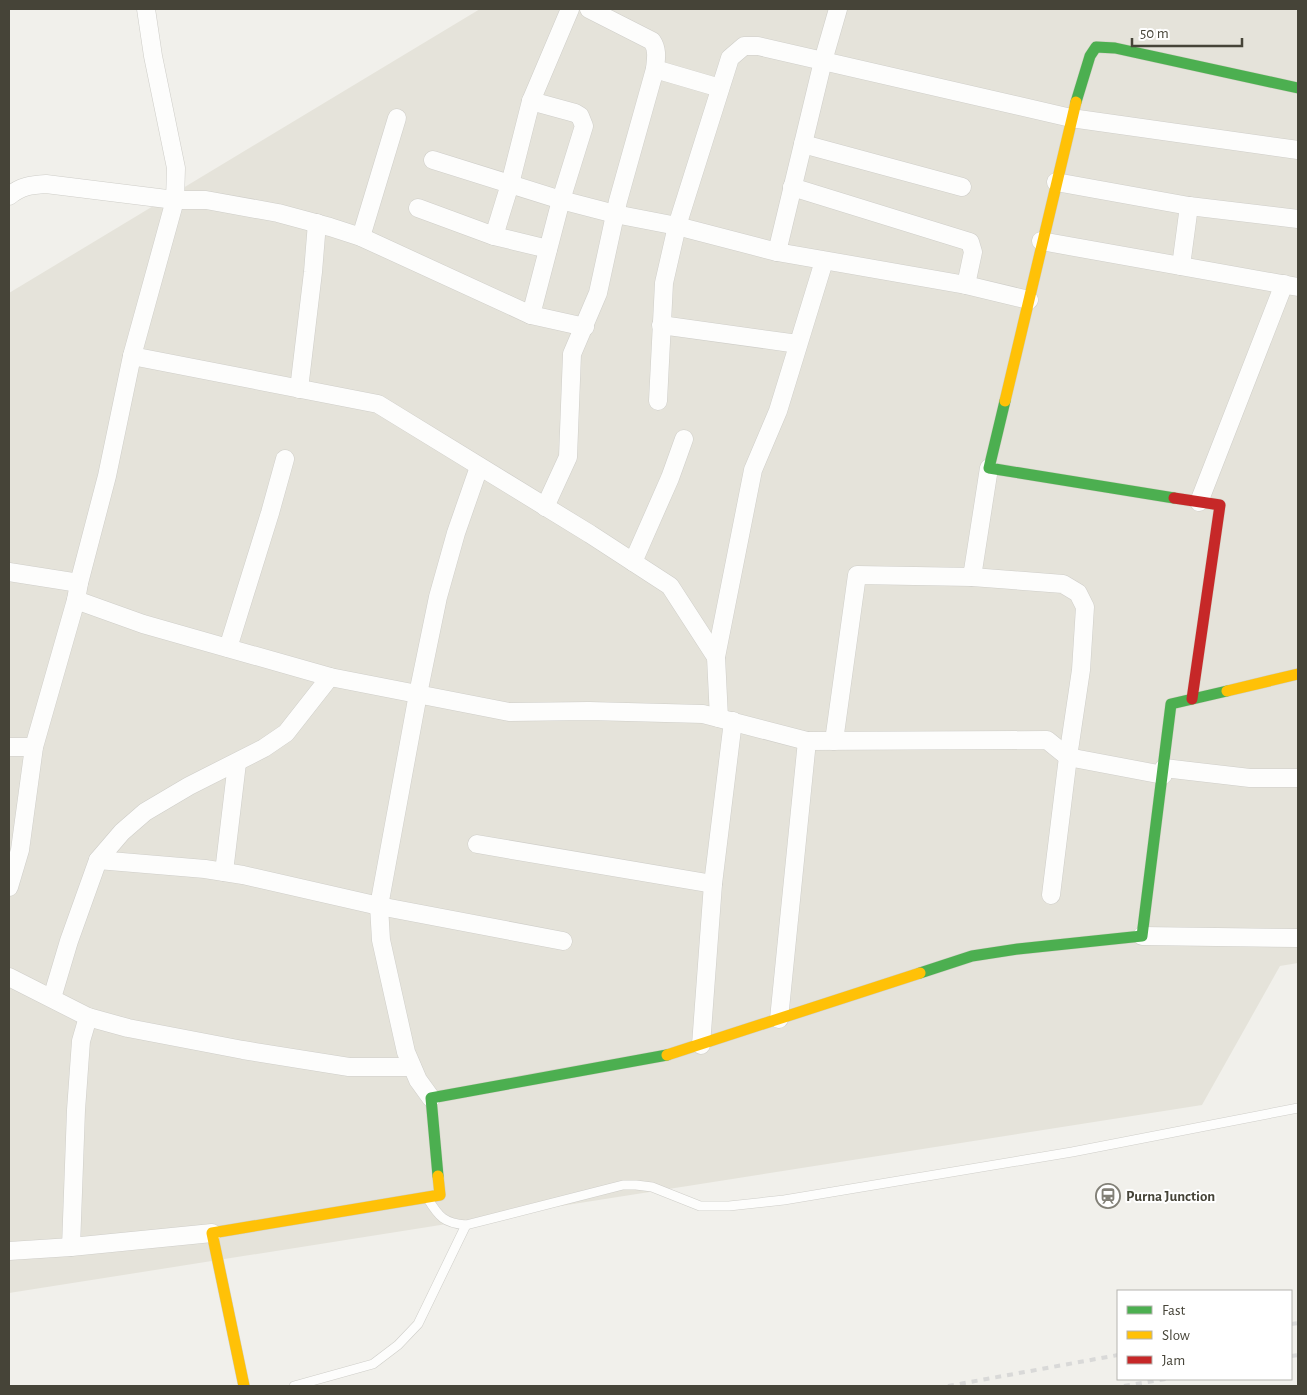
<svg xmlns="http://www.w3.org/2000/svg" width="1307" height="1395" font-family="'Alegreya Sans',sans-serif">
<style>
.residential{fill:#e5e3da}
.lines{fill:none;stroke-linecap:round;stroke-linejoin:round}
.lane-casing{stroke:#cfcec9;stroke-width:10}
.street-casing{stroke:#cfcec9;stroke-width:19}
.fast-casing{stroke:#d1d0c4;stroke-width:12}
.slow-casing{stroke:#d1d0c4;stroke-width:12}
.jam-casing{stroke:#d1d0c4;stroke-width:12}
.lane{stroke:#fdfdfc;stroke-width:9}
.street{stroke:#fdfdfc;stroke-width:18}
.fast{stroke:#4caf50;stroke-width:11}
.slow{stroke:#ffc107;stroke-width:11}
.jam{stroke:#c62828;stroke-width:11}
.rail{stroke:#d9d9d8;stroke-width:4;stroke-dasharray:6 6;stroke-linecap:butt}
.labels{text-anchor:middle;stroke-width:4;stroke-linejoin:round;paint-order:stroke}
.poi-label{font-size:15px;font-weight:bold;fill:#464438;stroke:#fff;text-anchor:start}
</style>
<rect width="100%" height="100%" fill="#f1f0eb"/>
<path class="residential" d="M480,9H1298V963L1280,966L1202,1105L9,1293V293Z"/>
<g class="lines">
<defs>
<g id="lane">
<path d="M428,1199C439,1217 444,1223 466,1225L623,1185H636L652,1187L700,1206H729L784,1200L1072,1152L1298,1108"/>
<path d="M294,1386L373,1364L398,1345L418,1324L466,1225"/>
</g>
<g id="street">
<path d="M655,69L720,88"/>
<path d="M803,144L962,187"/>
<path d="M433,160L561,200L615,214L677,226L777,252L966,285L1029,300"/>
<path d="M1056,182L1189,206L1298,219"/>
<path d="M792,187L970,242L973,252L966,285"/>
<path d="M9,196C21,186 31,185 46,184L175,200H206L278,213L330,227L361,237L531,315L585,327"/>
<path d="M418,208L494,236L548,249"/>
<path d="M494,236L510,184L531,101L570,9"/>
<path d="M361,237L397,118"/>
<path d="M1041,241L1298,287"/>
<path d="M777,252L823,61L838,9"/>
<path d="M1181,266L1189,206"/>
<path d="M531,315L561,200L584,126L580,116L575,113L531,101"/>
<path d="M661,325L798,344"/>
<path d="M132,356L378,404L590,534L670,586L716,657L719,718"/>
<path d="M299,389L313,272L317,223"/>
<path d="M658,401L664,283L677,226L730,58L744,46H758L1071,118L1298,150"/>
<path d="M1199,502L1284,284"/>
<path d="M545,507L568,457L572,354L598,293L618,201L655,69C656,59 658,50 652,41L589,9"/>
<path d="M633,562L670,478L684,439"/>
<path d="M9,572L79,583"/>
<path d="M972,577L1063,584L1078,593L1085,607L1081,670L1068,757L1051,895"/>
<path d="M76,600L143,624L330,677L509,712L589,711L703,714L807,741"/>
<path d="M228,648L270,513L285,459"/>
<path d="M716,657L753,470L778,411L824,261"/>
<path d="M834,741L857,575L972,577L989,468"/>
<path d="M9,747H34"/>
<path d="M1164,768L1250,778H1298"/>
<path d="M477,844L713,884"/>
<path d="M98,860L205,869L243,875L379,906L563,941"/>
<path d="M224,872L237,763"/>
<path d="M9,887L20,850L34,747L76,600L79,583L107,476L132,356L175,200L176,168L153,56L146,9"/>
<path d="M1142,936L1298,938"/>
<path d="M9,977L88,1017L128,1028L243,1050L349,1067H412"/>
<path d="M52,998L69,941L98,860L122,832L145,812L189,786L264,748L286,733L330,677"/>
<path d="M779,1019L807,741L1047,740L1068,757L1163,775"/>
<path d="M701,1045L713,884L733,721"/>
<path d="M431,1098L418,1080L406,1052L381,940L379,906L418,694L438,597L456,533L479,467"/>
<path d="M71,1247L76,1110L81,1041L88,1017"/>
<path d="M9,1251L71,1247L212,1233"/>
</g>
<g id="fast">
<path d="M1076,102L1090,56L1096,47L1115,48L1298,88"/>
<path d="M1005,401L989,468L1174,498"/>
<path d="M920,973L972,956L1018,949L1142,936L1171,704L1227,691"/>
<path d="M438,1176L431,1098L667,1055"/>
</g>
<g id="slow">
<path d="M1005,401L1076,102"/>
<path d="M1227,691L1298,674"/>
<path d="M667,1055L920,973"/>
<path d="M244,1386L212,1233L440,1195L438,1176"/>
</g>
<path id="jam" d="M1174,498L1220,505L1192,699"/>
</defs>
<use href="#lane" class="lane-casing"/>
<use href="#street" class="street-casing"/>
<use href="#fast" class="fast-casing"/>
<use href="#slow" class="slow-casing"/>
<use href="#jam" class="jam-casing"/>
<use href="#lane" class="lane"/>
<use href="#street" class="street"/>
<use href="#fast" class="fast"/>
<use href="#slow" class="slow"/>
<use href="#jam" class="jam"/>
<g class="rail">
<path d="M1291,1324L1298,1323"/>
<path d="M1291,1356L1298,1355"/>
<path d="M948,1386L1118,1355"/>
<path d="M1124,1386L1166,1379"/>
</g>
</g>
<defs>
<symbol id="station-ring" viewBox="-11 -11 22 22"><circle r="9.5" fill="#fff" stroke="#828077" stroke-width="1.5"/><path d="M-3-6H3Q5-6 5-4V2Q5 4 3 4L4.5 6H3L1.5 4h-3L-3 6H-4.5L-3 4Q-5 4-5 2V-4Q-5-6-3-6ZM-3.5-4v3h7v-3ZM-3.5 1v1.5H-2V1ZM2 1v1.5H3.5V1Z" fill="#828077"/></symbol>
</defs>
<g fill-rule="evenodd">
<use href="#station-ring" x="1094" y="1182" width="28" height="28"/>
</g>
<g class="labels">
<g class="poi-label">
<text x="1126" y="1201">Purna Junction</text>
</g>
</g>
<rect width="1307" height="1395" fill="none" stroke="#464438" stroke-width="20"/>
<rect x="1117" y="1290" width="175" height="90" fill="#ffffff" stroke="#b5b4af"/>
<rect x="1127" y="1306" width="25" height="8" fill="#4caf50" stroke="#b5b4af"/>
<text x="1162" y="1315" font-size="15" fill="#464438">Fast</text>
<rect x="1127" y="1331" width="25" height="8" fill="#ffc107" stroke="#b5b4af"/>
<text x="1162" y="1340" font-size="15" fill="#464438">Slow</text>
<rect x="1127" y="1356" width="25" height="8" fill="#c62828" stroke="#b5b4af"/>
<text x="1162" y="1365" font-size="15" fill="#464438">Jam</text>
<path d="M1132 38v8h110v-8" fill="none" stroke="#464438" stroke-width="2.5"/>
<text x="1140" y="38" font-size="15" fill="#464438" stroke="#ffffff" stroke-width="4" paint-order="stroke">50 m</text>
</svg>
